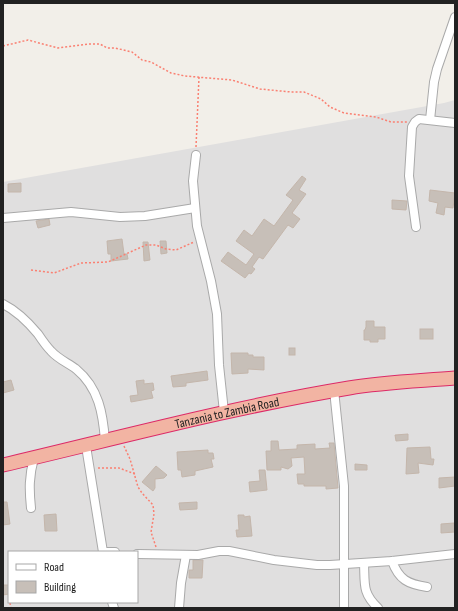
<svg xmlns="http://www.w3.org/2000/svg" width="458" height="611" font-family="'Sofia Sans Condensed',sans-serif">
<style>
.residential{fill:#e0dfdf;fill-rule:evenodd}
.building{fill:#c7bfb8;stroke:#c4b6ab}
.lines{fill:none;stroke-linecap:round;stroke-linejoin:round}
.minor-casing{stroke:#a9a9a9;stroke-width:10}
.trunk-casing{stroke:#dc2a67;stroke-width:15}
.path{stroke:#fa8072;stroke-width:1.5;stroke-dasharray:2 2;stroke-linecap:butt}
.minor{stroke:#fff;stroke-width:8}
.trunk{stroke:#f2b4a3;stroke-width:13}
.labels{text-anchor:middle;stroke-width:3;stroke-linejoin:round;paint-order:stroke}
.street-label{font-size:13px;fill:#222;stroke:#fff}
</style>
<rect width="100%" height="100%" fill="#f2efe9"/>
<path class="residential" d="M455,100V608H3V182L444,103ZM9,552H137V602H9Z"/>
<g class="building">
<path d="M302,176L306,179L299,190L306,194L292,213L300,219L293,228L288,225L263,259L259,257L252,267L255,269L251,274L249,273L245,278L221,261L228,252L246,265L254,254L236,241L244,230L252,236L264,219L274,226L293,200L286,195Z"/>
<path d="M21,183V192H8V184Z"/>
<path d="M430,190L455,193L453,208L445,207L444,215L436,213L438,203L429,201Z"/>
<path d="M392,200L407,201L406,210L392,209Z"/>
<path d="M49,219L50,225L38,228L36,221Z"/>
<path d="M122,239L124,254H127L128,259L111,261V254H108L107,241Z"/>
<path d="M160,241H166L167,253L161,254Z"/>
<path d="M143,242H148L150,260L144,261Z"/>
<path d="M366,321H374V327H385V339H378V342H370V340H364V330H365L366,327Z"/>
<rect x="420" y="329" width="13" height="10"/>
<rect x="289" y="348" width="6" height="7"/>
<path d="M231,353H248V355H253V357H264V370L248,369V373L232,374Z"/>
<path d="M207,371L208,380L186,383V386L173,387L171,376Z"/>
<path d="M11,380L14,390L3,393V382Z"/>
<path d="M144,380V384L153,383L154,390L151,391L153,398L131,402L130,396L138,395L136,381Z"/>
<path d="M408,434V440L396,441L395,435Z"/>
<path d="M271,441H278L279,450L297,449V445L315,444V449L330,448L329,443H334L338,488L326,489V486H304V484H298L297,474H305L304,457L291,458L292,466L288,469L281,467V470H267L266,451H271Z"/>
<path d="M430,447L431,459H434L433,465L418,463L419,473L406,474L407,448Z"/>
<path d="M208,450V453H213L214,459H211L213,467L195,471V475L182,477L181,470H178L177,452Z"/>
<path d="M355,464L367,465V470H355Z"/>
<path d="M156,466L167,475L164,478L155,479V488L153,491L142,482Z"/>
<path d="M259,470H265L267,490L250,492L249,482L260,481Z"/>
<path d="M455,477V486L439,488V478Z"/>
<path d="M3,502H7L10,524L3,525Z"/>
<path d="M197,502V509L180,510L179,503Z"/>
<path d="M56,514L57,531H45L44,515Z"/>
<path d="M238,515H244V517L250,516L252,536L237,537L236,530H239Z"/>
<path d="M454,523L455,532L441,533V524Z"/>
<path d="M193,560H203L202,578H189V570H193Z"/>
<path d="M3,585H9V594L3,595Z"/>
</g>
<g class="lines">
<defs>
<g id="minor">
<path d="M430,120L434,82L437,69L455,17"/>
<path d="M196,155L193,181L197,226L211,281L217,314L219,365L224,412"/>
<path d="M3,218L71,212L120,217L145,216L195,208"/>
<path d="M416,227L409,176L412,127L415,122L419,119L455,123"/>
<path d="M3,304C17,311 28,322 38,334C42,340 46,346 51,351C58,359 68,363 76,369C99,388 103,414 105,441"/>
<path d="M334,390L344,486V608"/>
<path d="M86,446L103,552"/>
<path d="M31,508C29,489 29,476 34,458"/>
<path d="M103,552H115"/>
<path d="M137,554L198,555L219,551H229L274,560L317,565H330L392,561L455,554"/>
<path d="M392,561C399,580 408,584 427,587"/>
<path d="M364,563C365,584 362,593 378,608"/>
<path d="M112,602L114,608"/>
<path d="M179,608L181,583L186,555"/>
</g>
<g id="trunk">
<path id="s1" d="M3,465C118,438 233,407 349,388C384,382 420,381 455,378"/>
</g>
</defs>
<use href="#minor" class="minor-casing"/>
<use href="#trunk" class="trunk-casing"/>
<g class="path">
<path d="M3,46L28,40L58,48L88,44H100L107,48H115L132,52L142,60L151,62L171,73L185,76L232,80L260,89L291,92H304L321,99L330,107L344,113L376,117L391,122H407"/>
<path d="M196,147L199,77"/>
<path d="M31,270L54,273L81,263L108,262L146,245H156L166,249L176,250L194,242"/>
<path d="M124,446L130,459L138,487L142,493L153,505L154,514L151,532L156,547"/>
<path d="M98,468H119L135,474"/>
<path d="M10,603L11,608"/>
</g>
<use href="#minor" class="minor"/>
<use href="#trunk" class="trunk"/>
</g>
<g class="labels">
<g class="street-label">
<text dy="5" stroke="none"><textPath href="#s1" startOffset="230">Tanzania to Zambia Road</textPath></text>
</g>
</g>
<rect width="458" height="611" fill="none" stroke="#222222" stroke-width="8"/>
<rect x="8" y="551" width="130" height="52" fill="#ffffff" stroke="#a7a7a7"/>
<rect x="16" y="564" width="20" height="6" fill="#ffffff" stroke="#a7a7a7"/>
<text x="44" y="571" font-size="12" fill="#222222">Road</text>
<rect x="16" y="581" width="20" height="12" fill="#c7bfb8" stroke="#a7a7a7"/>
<text x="44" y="591" font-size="12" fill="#222222">Building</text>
</svg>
